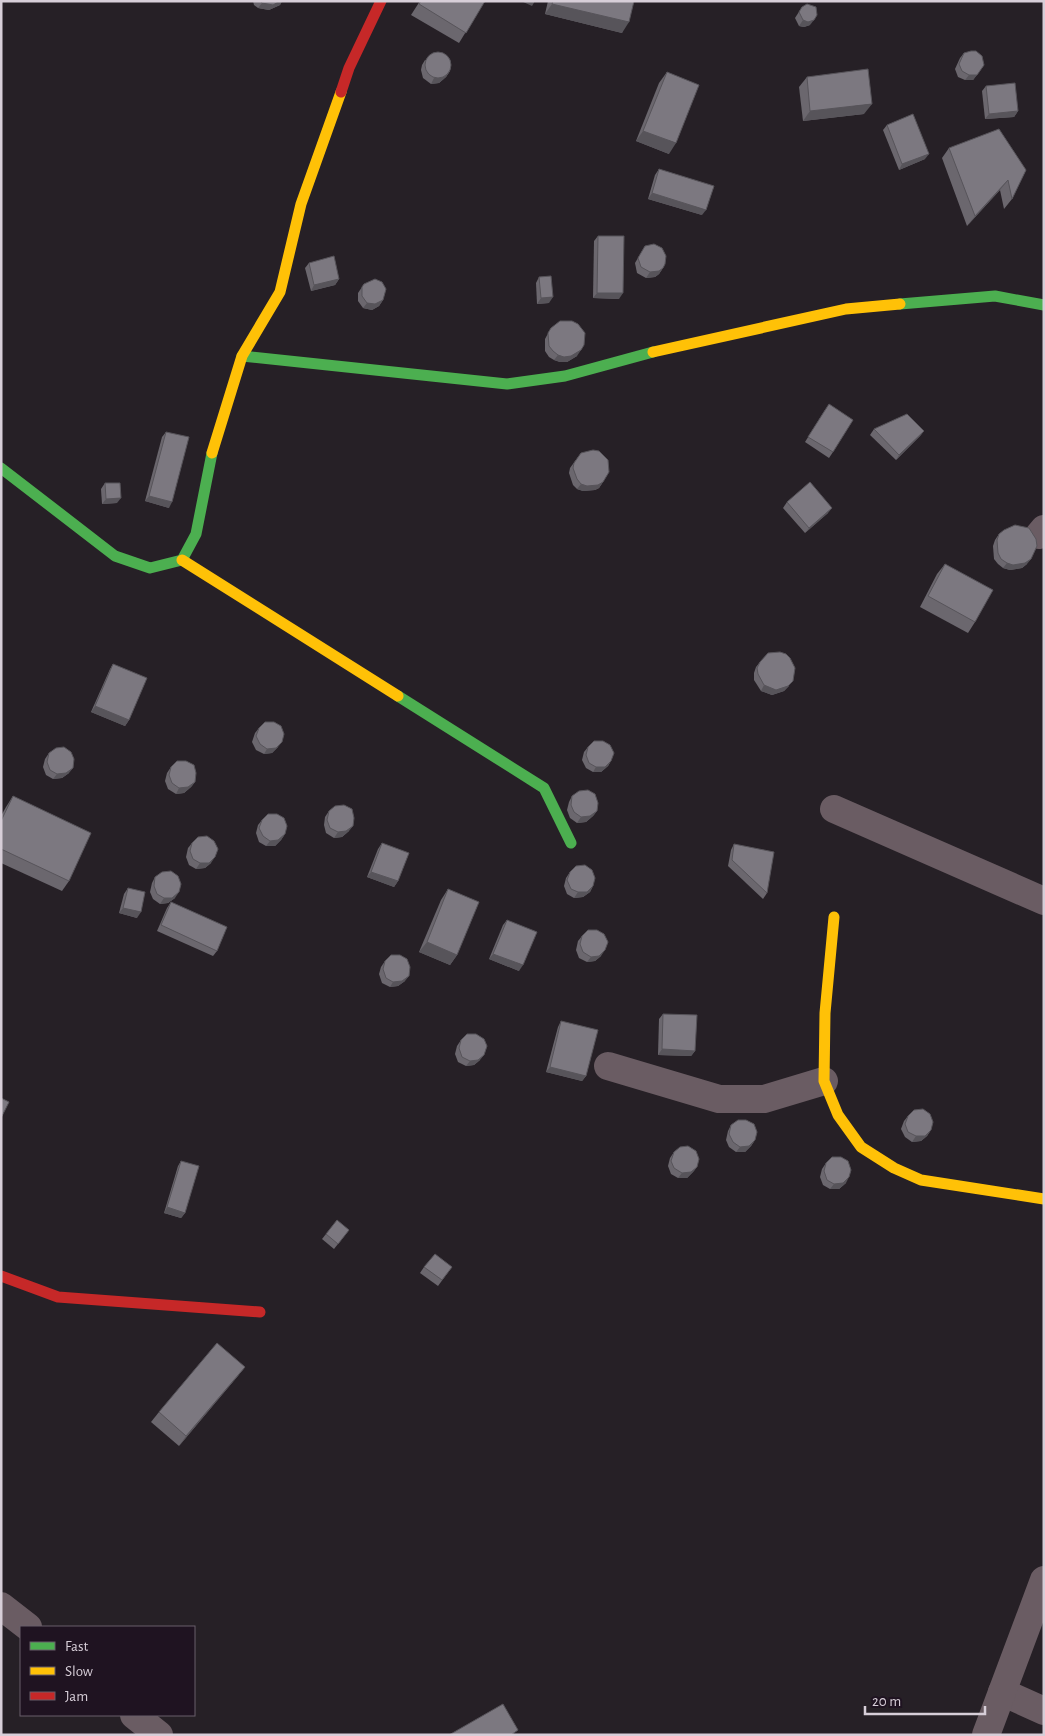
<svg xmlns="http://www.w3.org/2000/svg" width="1045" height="1736" font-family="'Alegreya Sans',sans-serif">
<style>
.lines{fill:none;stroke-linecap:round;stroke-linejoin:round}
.street{stroke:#6a5c63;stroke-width:28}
.fast{stroke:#4caf50;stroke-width:11}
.slow{stroke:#ffc107;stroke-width:11}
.jam{stroke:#c62828;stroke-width:11}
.wall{fill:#6b676e}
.shaded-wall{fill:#57545a}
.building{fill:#7c7880;stroke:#57545a}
</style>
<rect width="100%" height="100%" fill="#262026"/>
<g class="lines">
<g class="street">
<path d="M1039,535L1044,529"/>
<path d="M834,809L1044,901"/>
<path d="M608,1066L719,1099H764L824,1081"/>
<path d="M1,1606L28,1627"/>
<path d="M1002,1692L1044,1711"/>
<path d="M134,1715L159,1735"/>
<path d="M986,1735L1044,1580"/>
</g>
<g class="fast">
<path d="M900,304L995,296L1044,305"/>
<path d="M242,356L507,384L565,376L653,352"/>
<path d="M1,468L115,556L150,568L182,560L196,534L212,453"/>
<path d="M398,696L544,788L571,843"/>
</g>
<g class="slow">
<path d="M653,352L846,309L900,304"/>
<path d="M212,453L242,356L280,292L301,204L341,92"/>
<path d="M182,560L398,696"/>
<path d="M834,917L825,1013L824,1081L838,1115L861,1147L894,1168L921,1180L1044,1199"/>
</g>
<g class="jam">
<path d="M341,92L349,68L381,1"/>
<path d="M1,1276L58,1297L260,1312"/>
</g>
</g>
<g class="wall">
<path d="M253,1H282L280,5L269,10L258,8L254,5Z"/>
<path d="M420,1H485L459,43L411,15Z"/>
<path d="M548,1H634L622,33L545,14Z"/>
<path d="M802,7L810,25L804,27L799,26L795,18Z"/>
<path d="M964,53L984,65L973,80H965L958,77L955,69L960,58Z"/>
<path d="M425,60L450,71L446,77L439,83L431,84L423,78L421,70L422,65Z"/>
<path d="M667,72L669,154L636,141L659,83Z"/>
<path d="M807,77L864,114L803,121L799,87Z"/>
<path d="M986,86L1018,111L1014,117L985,119L982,91Z"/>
<path d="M887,125L925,159L899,170L883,130Z"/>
<path d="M949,148L1026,170L1012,199L1004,209L1000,190L967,226L942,158Z"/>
<path d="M659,169L702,215L648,199L655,175Z"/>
<path d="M598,236L619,299L593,298L594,241Z"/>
<path d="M645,246L663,268L659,274L655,277L646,278L637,273L635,263Z"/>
<path d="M309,263L339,279L335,285L311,291L305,268Z"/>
<path d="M539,277L549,303L537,304L536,283Z"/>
<path d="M364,284L383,300L379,306L372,310L363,308L358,301V293Z"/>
<path d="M551,328L577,356L567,362H560L554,360L549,357L545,351V339Z"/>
<path d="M825,410L833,452L829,458L805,442Z"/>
<path d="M874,429L924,431L920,436L896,460L870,435Z"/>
<path d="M166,432L169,508L145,501L162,437Z"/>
<path d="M581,453L603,482L599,488L595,490L583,491L577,489L573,485L569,473L570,468Z"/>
<path d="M105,483L117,503L102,504L101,489Z"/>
<path d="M787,502L828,513L805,533L783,508Z"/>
<path d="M999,534L1027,564L1022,568L1010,570L1003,568L998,564L994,559L993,546L995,540Z"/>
<path d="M945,564L975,622L968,633L920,607L937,574Z"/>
<path d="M760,662L789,686L784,691L772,695L761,691L754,680V673L756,667Z"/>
<path d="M113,664L129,720L125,726L91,712L110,669Z"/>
<path d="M259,728L278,747L272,753L264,754L256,750L252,742L255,733Z"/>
<path d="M588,747L611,761L608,766L601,772H593L586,768L582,760L584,752Z"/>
<path d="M49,753L69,773L62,778L53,779L46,775L43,767L45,759Z"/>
<path d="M171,767L195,782L191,787L184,793L176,794L168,789L165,781L167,773Z"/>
<path d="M13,796L69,881L62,891L1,863V816L6,807Z"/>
<path d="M572,796L597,811L593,816L586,822L577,823L570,818L567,810L569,802Z"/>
<path d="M329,811L349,831L342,837L334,838L326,833L324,825L325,817Z"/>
<path d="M262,820L285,834L281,840L275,846H266L259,842L256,833L258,825Z"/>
<path d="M192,843L211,863L205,868L196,869L189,865L186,857L188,848Z"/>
<path d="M382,843L398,881L394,887L367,877L378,849Z"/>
<path d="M734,844L767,893L763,899L728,866L731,850Z"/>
<path d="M570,872L593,886L590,892L583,897L574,898L567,894L564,886L566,878Z"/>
<path d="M155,877L175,898L168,903L160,904L153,899L150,892L152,883Z"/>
<path d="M128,888L137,918L119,913L124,894Z"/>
<path d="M448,889L457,955L450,965L419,952L441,900Z"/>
<path d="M171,902L217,951L213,956L157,931L167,908Z"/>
<path d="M507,920L519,971L489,959L503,925Z"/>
<path d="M582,936L601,956L595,961L587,962L579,958L576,950L578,941Z"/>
<path d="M385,961L405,981L398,986L390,987L382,983L379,974L381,967Z"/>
<path d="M663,1014L695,1051L691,1056L658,1055L659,1019Z"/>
<path d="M561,1021L586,1076L582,1081L546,1072L558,1027Z"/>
<path d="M461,1040L480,1060L474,1065L466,1066L458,1062L455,1054L457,1046Z"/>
<path d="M908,1116L931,1130L927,1136L921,1141L912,1142L905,1137L901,1129L904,1121Z"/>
<path d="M731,1125L755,1140L751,1146L745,1152H736L729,1147L726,1140L728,1131Z"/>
<path d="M674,1152L697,1167L693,1172L687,1178H678L671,1174L668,1166L670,1158Z"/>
<path d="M181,1161L185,1213L181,1218L164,1213L178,1166Z"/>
<path d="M826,1163L846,1183L839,1189H830L823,1185L820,1177L822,1169Z"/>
<path d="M349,1230L334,1249L322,1239L326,1234Z"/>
<path d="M424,1267H452L438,1286L420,1273Z"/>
<path d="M245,1367L237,1377L179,1446L151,1422L159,1412Z"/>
</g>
<g class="shaded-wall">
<path d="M282,1L280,5L269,10L258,8L262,3Z"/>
<path d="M521,1H535L532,6Z"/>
<path d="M552,4L629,22L622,33L545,14Z"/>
<path d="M803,20H814L810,25L804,27L799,26Z"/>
<path d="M450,71L446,77L439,83L431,84L434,78Z"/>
<path d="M969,75H977L973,80H965Z"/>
<path d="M872,104L864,114L803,121L810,111Z"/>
<path d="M1018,111L1014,117L985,119L989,114Z"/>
<path d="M643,131L676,143L669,154L636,141Z"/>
<path d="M929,154L925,159L899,170L902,164Z"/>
<path d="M1008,180L1000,190L967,226L975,216Z"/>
<path d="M652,193L706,210L702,215L648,199Z"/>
<path d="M663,268L659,274L655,277L646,278L650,272Z"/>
<path d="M339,279L335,285L311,291L314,285Z"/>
<path d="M597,293H623L619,299L593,298Z"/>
<path d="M553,297L549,303L537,304L541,298Z"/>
<path d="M383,300L379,306L372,310L363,308L367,303Z"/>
<path d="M581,350L577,356L567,362H560L554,360L558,355Z"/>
<path d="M924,431L920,436L896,460L899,455Z"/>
<path d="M603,482L599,488L595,490L583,491L577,489L581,484Z"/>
<path d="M149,496L172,502L169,508L145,501Z"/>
<path d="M121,498L117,503L102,504L106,499Z"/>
<path d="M832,508L828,513L805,533L809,528Z"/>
<path d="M1031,559L1027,564L1022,568L1010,570L1003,568L1007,563Z"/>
<path d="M793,681L784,691L772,695L761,691L764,685Z"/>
<path d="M95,706L129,720L125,726L91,712Z"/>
<path d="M282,742L278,747L272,753L264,754L267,749Z"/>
<path d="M611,761L608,766L601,772H593L596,767Z"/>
<path d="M73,768L69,773L62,778L53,779L57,774Z"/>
<path d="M195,782L191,787L184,793L176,794L179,788Z"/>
<path d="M597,811L593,816L586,822L577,823L581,817Z"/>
<path d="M353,826L349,831L342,837L334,838L338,832Z"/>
<path d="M285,834L281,840L275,846H266L270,841Z"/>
<path d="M215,857L211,863L205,868L196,869L200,863Z"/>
<path d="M371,872L398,881L394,887L367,877Z"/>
<path d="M593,886L590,892L583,897L574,898L578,892Z"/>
<path d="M179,892L175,898L168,903L160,904L164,898Z"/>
<path d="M123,908L141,912L137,918L119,913Z"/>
<path d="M427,942L457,955L450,965L419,952Z"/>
<path d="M605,950L601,956L595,961L587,962L591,957Z"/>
<path d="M493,954L523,965L519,971L489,959Z"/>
<path d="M409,976L405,981L398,986L390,987L393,982Z"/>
<path d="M662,1049L695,1051L691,1056L658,1055Z"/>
<path d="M484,1055L480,1060L474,1065L466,1066L470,1061Z"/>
<path d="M550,1067L586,1076L582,1081L546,1072Z"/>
<path d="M931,1130L927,1136L921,1141L912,1142L916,1136Z"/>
<path d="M755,1140L751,1146L745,1152H736L740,1147Z"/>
<path d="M697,1167L693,1172L687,1178H678L682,1173Z"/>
<path d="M849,1177L846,1183L839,1189H830L834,1184Z"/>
<path d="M167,1207L185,1213L181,1218L164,1213Z"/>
<path d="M245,1367L237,1377L179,1446L186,1436Z"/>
</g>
<g class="building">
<path d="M260,1H280L273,5L262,3Z"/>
<path d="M421,1H485L466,33L419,4Z"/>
<path d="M553,1H634L629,22L552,4Z"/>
<path d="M807,4L816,7L817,15L814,20L808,22L803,20L799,12L802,7Z"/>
<path d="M971,51H976L982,56L984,65L977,75H969L962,71L959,64L964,53Z"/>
<circle cx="438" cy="65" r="13"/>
<path d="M868,69L872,104L810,111L807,77Z"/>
<path d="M667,72L699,85L676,143L643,131Z"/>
<path d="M1015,83L1018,111L989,114L986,86Z"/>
<path d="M913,114L929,154L902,164L887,125Z"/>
<path d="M999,129L1026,170L1012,199L1008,180L975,216L949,148Z"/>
<path d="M659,169L714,186L706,210L652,193Z"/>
<path d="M598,236H624L623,293H597Z"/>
<path d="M654,244L662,248L666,256L665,264L663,268L659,271L650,272L641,267L638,258L645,246Z"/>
<path d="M334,256L339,279L314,285L309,263Z"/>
<path d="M551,276L553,297L541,298L539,277Z"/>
<path d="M375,279L382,282L386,289L383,300L375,304L367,303L362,296V287L364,284Z"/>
<path d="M560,321H572L578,324L585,333L584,345L581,350L571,356L564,357L558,355L553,351L549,346L548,333L551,328Z"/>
<path d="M829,404L853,420L833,452L808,437Z"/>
<path d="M907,414L924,431L899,455L874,429Z"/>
<path d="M166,432L189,437L172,502L149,496Z"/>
<path d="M593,450L599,451L608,460L609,472L603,482L598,485L587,486L581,484L577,479L573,468L574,463L581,453Z"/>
<path d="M810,482L832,508L809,528L787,502Z"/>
<path d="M105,483H120L121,498L106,499Z"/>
<path d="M1015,525L1029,528L1036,539L1037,546L1031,559L1025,563L1013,565L1007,563L1001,559L998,553L997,540L999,534L1004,530Z"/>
<path d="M945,564L993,590L975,622L928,596Z"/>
<path d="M780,652L786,654L790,658L795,668L793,681L788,686L776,690L764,685L758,674L757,668L760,662L768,653Z"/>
<path d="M113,664L147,678L129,720L95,706Z"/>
<path d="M265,722H274L281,726L284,734L282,742L276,748L267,749L260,744L256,736L259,728Z"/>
<path d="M594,741H603L610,745L614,753L611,761L605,767H596L589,763L586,755L588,747Z"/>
<path d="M64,747L71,752L74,759L73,768L66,773L57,774L50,770L47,762L49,753L56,748Z"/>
<path d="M177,761H186L194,765L196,773L195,782L188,787L179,788L172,783L169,775L171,767Z"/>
<path d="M588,790L595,794L598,803L597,811L590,816L581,817L574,812L571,805L572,796L579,791Z"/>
<path d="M13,796L91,833L69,881L1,849V821Z"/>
<path d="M344,805L352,809L354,818L353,826L346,831L338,832L330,828L327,820L329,811L335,806Z"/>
<path d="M268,814H277L284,818L287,826L285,834L278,840L270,841L263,836L259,828L262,820Z"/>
<path d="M207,836L214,841L218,849L215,857L209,863H200L193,859L190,851L192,843L198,837Z"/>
<path d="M382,843L409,853L398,881L371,872Z"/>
<path d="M734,844L774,852L767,893L732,860Z"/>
<path d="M585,865L592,870L595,878L593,886L587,892H578L571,889L567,880L570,872L576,866Z"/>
<path d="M171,871L178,876L181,884L179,892L172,898H164L157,894L154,886L155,877L162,872Z"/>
<path d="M128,888L145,892L141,912L123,908Z"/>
<path d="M448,889L479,902L457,955L427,942Z"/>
<path d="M171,902L227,927L217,951L161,925Z"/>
<path d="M507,920L537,932L523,965L493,954Z"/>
<path d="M588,930H597L604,934L608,942L605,950L599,956L591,957L583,952L580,944L582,936Z"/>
<path d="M391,955H400L407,959L410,967L409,976L402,981L393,982L386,978L383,969L385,961Z"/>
<path d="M663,1014L697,1015L695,1051L662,1049Z"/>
<path d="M561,1021L598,1030L586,1076L550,1067Z"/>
<path d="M467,1034H476L484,1039L487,1046L484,1055L478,1060L470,1061L462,1057L459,1048L461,1040Z"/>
<path d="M1,1098L9,1102L1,1118Z"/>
<path d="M923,1109L930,1114L933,1122L931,1130L925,1136H916L908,1132L905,1124L908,1116L914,1110Z"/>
<path d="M738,1120H746L754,1124L757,1132L755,1140L749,1146L740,1147L733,1142L729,1134L731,1125Z"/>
<path d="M688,1146L696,1151L699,1159L697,1167L691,1172L682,1173L674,1168L671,1161L674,1152L680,1147Z"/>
<path d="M832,1157H841L848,1161L851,1170L849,1177L843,1183L834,1184L827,1180L824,1171L826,1163Z"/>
<path d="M181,1161L199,1166L185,1213L167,1207Z"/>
<path d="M337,1220L349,1230L338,1244L326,1234Z"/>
<path d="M435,1254L452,1267L442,1280L424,1267Z"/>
<path d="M217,1343L245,1367L186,1436L159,1412Z"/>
<path d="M503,1704L518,1730L511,1735H449Z"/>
</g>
<rect width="1045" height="1736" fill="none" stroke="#d7ced8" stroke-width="5"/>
<rect x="20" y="1626" width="175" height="90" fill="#1f1321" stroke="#695e6a"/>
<rect x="30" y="1642" width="25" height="8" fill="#4caf50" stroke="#695e6a"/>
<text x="65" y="1651" font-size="15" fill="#d7ced8">Fast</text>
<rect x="30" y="1667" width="25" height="8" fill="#ffc107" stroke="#695e6a"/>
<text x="65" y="1676" font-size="15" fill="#d7ced8">Slow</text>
<rect x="30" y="1692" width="25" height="8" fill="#c62828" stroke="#695e6a"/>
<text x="65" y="1701" font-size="15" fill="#d7ced8">Jam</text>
<path d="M865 1706v8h120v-8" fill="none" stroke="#d7ced8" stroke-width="2.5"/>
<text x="872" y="1706" font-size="15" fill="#d7ced8" stroke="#1f1321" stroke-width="4" paint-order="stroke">20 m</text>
</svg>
